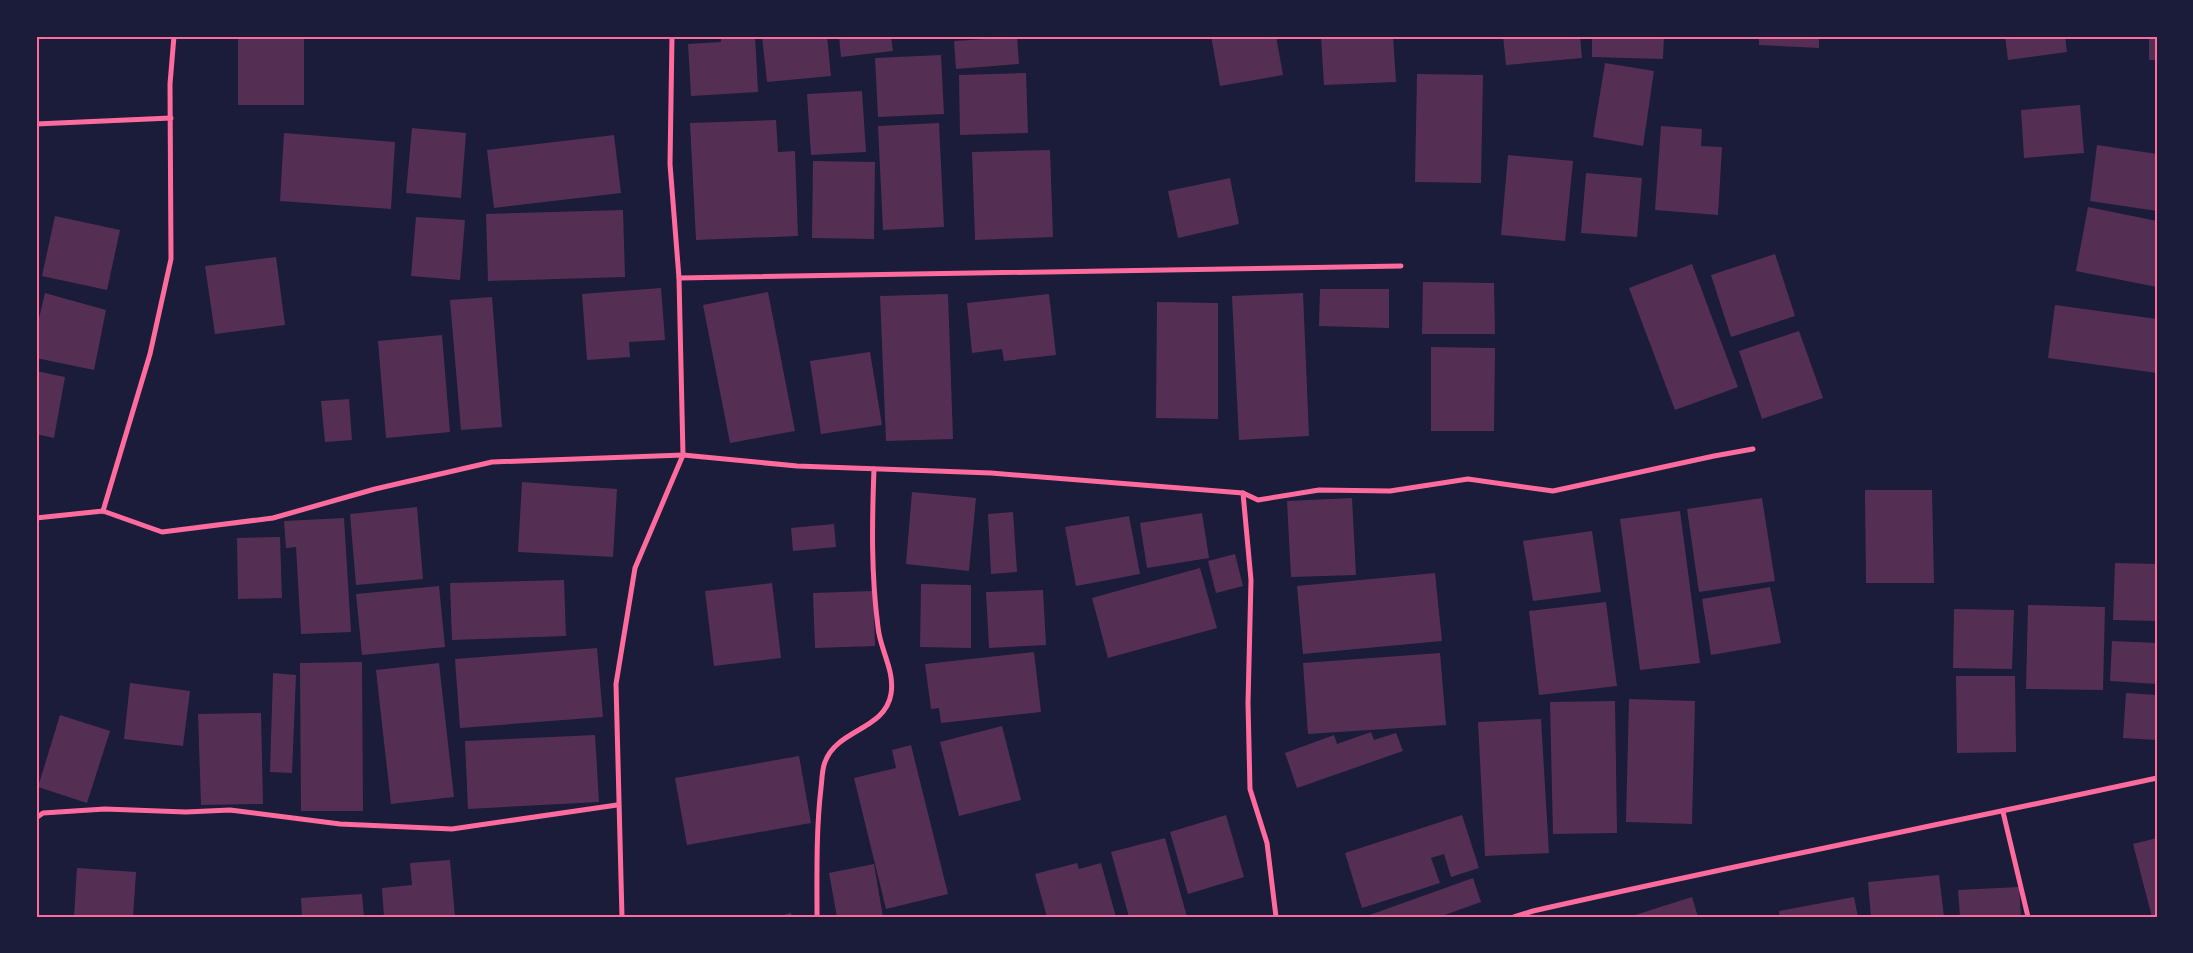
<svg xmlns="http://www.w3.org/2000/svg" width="2193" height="953" font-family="Lora,serif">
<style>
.building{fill:#542f53}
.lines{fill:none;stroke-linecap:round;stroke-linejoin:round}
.minor{stroke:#ff6b9d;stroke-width:5}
.neatline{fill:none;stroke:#ff6b9d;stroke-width:2}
</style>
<rect width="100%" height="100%" fill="#1b1b3a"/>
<g class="building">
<rect x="238" y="36" width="66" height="69"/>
<path d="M721,36H755L758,92L691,96L688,44L721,42Z"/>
<path d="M762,36H827L831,76L767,82Z"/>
<path d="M839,36H891L893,51L841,57Z"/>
<path d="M1211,36H1276L1283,75L1220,86Z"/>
<path d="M1321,36H1393L1396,82L1324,85Z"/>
<path d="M1503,36H1580L1582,58L1506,65Z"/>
<path d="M1592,36H1664L1663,59L1592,57Z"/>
<path d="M1759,36H1819V48L1759,45Z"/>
<path d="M2005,36H2065L2067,52L2008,60Z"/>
<rect x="2149" y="36" width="8" height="24"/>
<path d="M1017,37L1019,64L956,69L954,41Z"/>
<path d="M941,55L944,114L878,117L875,58Z"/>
<path d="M1605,63L1654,71L1643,146L1593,137Z"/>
<path d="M1026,73L1028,133L960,135L959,75Z"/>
<path d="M1417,74L1483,75L1481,183L1415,182Z"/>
<path d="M862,91L866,152L811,155L807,94Z"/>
<path d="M2080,105L2084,153L2024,158L2021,110Z"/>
<path d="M776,120L778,152L795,151L798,236L696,240L690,123Z"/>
<path d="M939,123L944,227L883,230L878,126Z"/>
<path d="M1661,126L1702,129L1701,146L1722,147L1718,215L1655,210Z"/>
<path d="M412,128L466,133L461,198L406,193Z"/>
<path d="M284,133L395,142L391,209L280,201Z"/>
<path d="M614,135L621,193L494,208L487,150Z"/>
<path d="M2097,145L2157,154V211L2090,201Z"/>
<path d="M1050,150L1053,237L975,240L972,152Z"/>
<path d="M1508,155L1573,161L1565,241L1501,235Z"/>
<path d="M813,161L875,162L874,239L812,238Z"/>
<path d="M1586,173L1642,178L1637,237L1581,233Z"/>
<path d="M1230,178L1239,224L1178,238L1168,191Z"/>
<path d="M2088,207L2157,221V287L2076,271Z"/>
<path d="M623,210L625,277L488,281L486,214Z"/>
<path d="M55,216L120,230L107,290L42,276Z"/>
<path d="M416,217L465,220L460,280L411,276Z"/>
<path d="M1775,254L1795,316L1731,337L1711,275Z"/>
<path d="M276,257L285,325L215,334L205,266Z"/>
<path d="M1692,264L1738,387L1675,410L1629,288Z"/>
<path d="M1423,282L1494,283L1495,334H1422Z"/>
<path d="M661,288L665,340L629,342L630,357L587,360L582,294Z"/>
<path d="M1320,289H1389V328L1319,326Z"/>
<path d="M768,292L795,431L730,443L703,305Z"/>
<path d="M45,293L106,310L94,370L36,358V331Z"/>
<path d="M1303,293L1309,436L1239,440L1232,296Z"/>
<path d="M948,294L953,439L886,441L880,296Z"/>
<path d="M1049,294L1056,355L1004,361L1002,349L972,353L967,303Z"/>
<path d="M492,297L502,427L461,430L450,300Z"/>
<path d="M1157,302L1218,303V419L1156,418Z"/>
<path d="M2055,305L2157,319V373L2048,358Z"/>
<path d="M1799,331L1823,398L1762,419L1739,351Z"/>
<path d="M442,335L450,432L386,438L378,341Z"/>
<path d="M1431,347L1495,348L1494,431H1431Z"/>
<path d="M870,352L882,425L821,434L810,361Z"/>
<path d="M36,371L65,377L54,438L36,434Z"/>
<path d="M349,399L352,440L325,442L321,401Z"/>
<path d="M522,482L617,489L613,557L518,552Z"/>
<path d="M1865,490H1932L1934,583H1866Z"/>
<path d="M912,492L976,498L969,571L906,564Z"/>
<path d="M1352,498L1356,575L1291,577L1287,501Z"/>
<path d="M1762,498L1775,581L1699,592L1687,509Z"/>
<path d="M417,507L423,579L356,585L350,514Z"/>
<path d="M1680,511L1700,663L1640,670L1620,519Z"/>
<path d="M1013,512L1017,572L991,574L988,514Z"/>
<path d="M1202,513L1209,558L1147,568L1140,523Z"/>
<path d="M1129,516L1140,574L1076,586L1065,527Z"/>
<path d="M344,518L351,632L301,634L296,547L286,548L284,521Z"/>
<path d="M834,524L836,547L793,551L791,528Z"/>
<path d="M1592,531L1601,592L1533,601L1523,541Z"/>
<path d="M280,537L282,598L238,599L237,538Z"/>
<path d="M1235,554L1243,586L1216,593L1208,561Z"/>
<path d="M2115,563L2157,564V621L2113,620Z"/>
<path d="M1200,568L1217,628L1108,658L1092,598Z"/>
<path d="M1435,573L1442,641L1303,654L1297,586Z"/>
<path d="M564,580L566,636L452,640L450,583Z"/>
<path d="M772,583L781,658L714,666L705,591Z"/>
<path d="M921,584L971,585V648L920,647Z"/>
<path d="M439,586L445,647L362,655L356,594Z"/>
<path d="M1770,587L1781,643L1711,655L1702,599Z"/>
<path d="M1043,590L1046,645L989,648L986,592Z"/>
<path d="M873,591L875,646L815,648L813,593Z"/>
<path d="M1606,602L1617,686L1539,695L1529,611Z"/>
<path d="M2028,605L2105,607L2103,690L2026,689Z"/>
<path d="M1954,609L2014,610L2012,669L1953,668Z"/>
<path d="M2112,641L2157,643V684L2110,681Z"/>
<path d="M597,648L603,717L460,728L455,659Z"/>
<path d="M1034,652L1041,712L941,723L939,708L931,709L925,664Z"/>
<path d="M1440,653L1446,725L1308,734L1303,663Z"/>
<path d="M362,662L363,811H301L300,663Z"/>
<path d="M439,663L454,797L391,804L376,670Z"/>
<path d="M273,673L296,675L292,773L270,772Z"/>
<path d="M1956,676H2015L2016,752L1957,753Z"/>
<path d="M130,683L190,691L183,746L124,739Z"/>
<path d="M2126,693L2157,695V740L2123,738Z"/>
<path d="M1629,699L1695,701L1692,824L1626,822Z"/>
<path d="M1615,701L1617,833L1553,834L1550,702Z"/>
<path d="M261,713L263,804L201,805L198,714Z"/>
<path d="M60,715L110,731L87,803L38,787Z"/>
<path d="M1541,719L1549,853L1485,856L1478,722Z"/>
<path d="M1002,726L1021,800L959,816L940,742Z"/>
<path d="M1371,732L1374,740L1396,733L1403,751L1297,788L1285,753L1334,735L1337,744Z"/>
<path d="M595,735L599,802L468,809L465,741Z"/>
<path d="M911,745L948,894L886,909L854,778L896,768L892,750Z"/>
<path d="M799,756L811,823L687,845L675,778Z"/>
<path d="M1226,815L1244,877L1188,894L1170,832Z"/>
<path d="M1462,815L1479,868L1451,877L1444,854L1431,858L1440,883L1362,908L1345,853Z"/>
<path d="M1165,838L1187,917H1129L1111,852Z"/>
<path d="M2157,838V917H2152L2133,844Z"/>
<path d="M450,860L455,917H384L382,888L412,885L410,863Z"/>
<path d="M1077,863L1079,869L1101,863L1116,917H1047L1035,874Z"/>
<path d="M874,864L883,917H837L829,873Z"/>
<path d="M77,868L136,872L133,917H74Z"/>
<path d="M1939,875L1944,917H1871L1868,882Z"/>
<path d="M1473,878L1481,902L1439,917H1364Z"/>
<path d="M2019,887L2021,917H1960L1958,890Z"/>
<path d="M362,894L364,917H302L301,898Z"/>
<path d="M1692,897L1698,917H1632V916Z"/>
<path d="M1854,897L1858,917H1780L1779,911Z"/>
<path d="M791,913L792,917H779V916Z"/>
</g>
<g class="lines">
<g class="minor">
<path d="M36,124L171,118"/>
<path d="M679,278L1401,266"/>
<path d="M1243,493L1251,580L1248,703L1250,789L1267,843L1276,917"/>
<path d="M103,511L150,354L171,259L170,84L174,36"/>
<path d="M36,518L103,511L162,532L273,518L375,489L492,462L683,455L797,466L991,473L1243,493L1258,500L1319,490L1390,491L1468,479L1553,491L1714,456L1753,449"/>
<path d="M2003,812L2028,917"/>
<path d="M36,818L43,813L105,809L186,812L230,810L340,824L452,829L617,805"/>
<path d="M622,917L616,684L635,568L683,455L679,278L670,164L672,36"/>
<path d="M817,917C817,874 816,831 821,788C822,780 822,769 825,762C837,729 885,730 891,694C895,670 880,650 878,627C871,574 872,522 874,469"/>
<path d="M1514,917L1533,911C1740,864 1949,823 2157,778"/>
</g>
</g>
<rect width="2193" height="953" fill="none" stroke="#1b1b3a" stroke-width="75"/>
<rect x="38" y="38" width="2118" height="878" class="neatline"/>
</svg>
